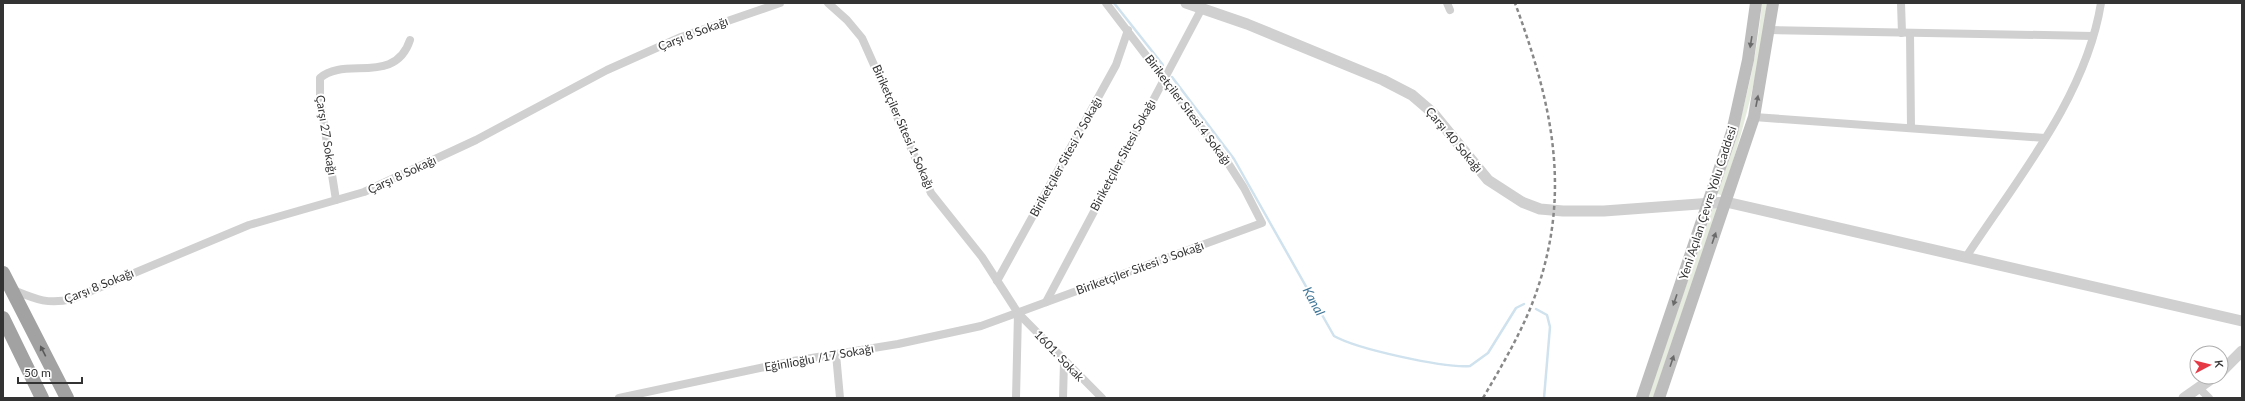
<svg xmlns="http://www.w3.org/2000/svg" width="2245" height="401" font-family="Lato,sans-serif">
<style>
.green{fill:#e6ecdf}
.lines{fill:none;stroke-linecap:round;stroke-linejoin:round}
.stream{stroke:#cfe2ee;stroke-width:2.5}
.minor{stroke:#d0d0d0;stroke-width:8}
.tertiary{stroke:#d0d0d0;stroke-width:11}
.secondary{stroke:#bdbdbd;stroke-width:12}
.trunk{stroke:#a2a2a2;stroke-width:14}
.rail{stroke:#888;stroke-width:2.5;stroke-dasharray:4 3;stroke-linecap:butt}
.oneway{fill:#6a6a6a}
.oneway2{fill:#5a5a5a}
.labels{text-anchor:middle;stroke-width:4;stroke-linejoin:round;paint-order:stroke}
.street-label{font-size:12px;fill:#333;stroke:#fff}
.water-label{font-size:13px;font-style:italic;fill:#3f7597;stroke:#fff}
</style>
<rect width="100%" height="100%" fill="#fff"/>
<g class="green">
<path d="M1762,3H1767C1760,70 1743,132 1722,196L1717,193C1739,131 1756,69 1762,3Z"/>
<path d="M1714,205L1718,207L1653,398H1647Z"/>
</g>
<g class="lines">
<g class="stream">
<path d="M1114,3L1163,65"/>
<path d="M1172,77L1234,159L1334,336C1357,349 1443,368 1470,366L1488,353L1516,308L1524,304"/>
<path d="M1536,309L1547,315L1550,327L1544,398"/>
</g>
<g class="minor">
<path d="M828,3L847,20L862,38L931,193L982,257L1018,313L1102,398"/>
<path d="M1447,3L1450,10"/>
<path d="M1901,3L1902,33"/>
<path d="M1770,30L2093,36"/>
<path d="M1910,33L1911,128"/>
<path d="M1754,117L2045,138"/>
<path d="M336,200L320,99V78C344,56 395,86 410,40"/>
<path d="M1966,257C2017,179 2086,97 2101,3"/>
<path d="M997,281L1116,65L1128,30"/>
<path d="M13,290C35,299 48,305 72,299L249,225L364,192L476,140L607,70L681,37L780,3"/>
<path d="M1046,302L1202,8"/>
<path d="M836,354L840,398"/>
<path d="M2199,388L2209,398"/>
<path d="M619,398L793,361L898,344L981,326L1262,223L1244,188L1226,160L1106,3"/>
<path d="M1016,398L1018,313"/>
<path d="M1063,398L1064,362"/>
</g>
<g class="tertiary">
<path d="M1186,3L1247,24L1383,80L1412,95L1433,113L1488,180L1522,202L1540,209L1563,211H1604L1726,202L2242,321"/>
<path d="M2221,372L2242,351"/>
<path d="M2184,398L2214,377"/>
</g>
<g class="secondary">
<path d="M1642,398L1732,132L1748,60L1756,3"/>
<path d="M1659,398L1754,117L1773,3"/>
</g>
<g class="trunk">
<path d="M3,273L67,398"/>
<path d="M3,318L42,398"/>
</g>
<path class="rail" d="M1483,398C1500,369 1517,340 1530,309C1574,200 1554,109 1515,3"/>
</g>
<defs><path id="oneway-solid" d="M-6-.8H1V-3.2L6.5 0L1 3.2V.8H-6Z"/></defs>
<g class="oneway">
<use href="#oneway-solid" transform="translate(1751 42) rotate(99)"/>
<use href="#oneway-solid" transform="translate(1757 101) rotate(-79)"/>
<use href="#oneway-solid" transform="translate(1714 238) rotate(-71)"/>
<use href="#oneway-solid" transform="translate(1675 300) rotate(109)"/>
<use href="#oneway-solid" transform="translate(1672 361) rotate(-71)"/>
</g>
<use class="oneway2" href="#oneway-solid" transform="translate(43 351) rotate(-117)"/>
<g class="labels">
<g class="street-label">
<text transform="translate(693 34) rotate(-21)" y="4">Çarşı 8 Sokağı</text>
<text transform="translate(1188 110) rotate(53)" y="4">Biriketçiler Sitesi 4 Sokağı</text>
<text transform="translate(903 127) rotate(66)" y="4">Biriketçiler Sitesi 1 Sokağı</text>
<text transform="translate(326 135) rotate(81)" y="4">Çarşı 27 Sokağı</text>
<text transform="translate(1454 140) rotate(50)" y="4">Çarşı 40 Sokağı</text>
<text transform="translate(1123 155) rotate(-62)" y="4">Biriketçiler Sitesi Sokağı</text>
<text transform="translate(1066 157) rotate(-61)" y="4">Biriketçiler Sitesi 2 Sokağı</text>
<text transform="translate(402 175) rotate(-25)" y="4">Çarşı 8 Sokağı</text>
<text transform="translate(1708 203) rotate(-72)" y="4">Yeni Açılan Çevre Yolu Caddesi</text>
<text transform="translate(1140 268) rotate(-20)" y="4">Biriketçiler Sitesi 3 Sokağı</text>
<text transform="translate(99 286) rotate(-22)" y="4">Çarşı 8 Sokağı</text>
<text transform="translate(1059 356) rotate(46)" y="4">1601. Sokak</text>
<text transform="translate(819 358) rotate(-10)" y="4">Eğinlioğlu /17 Sokağı</text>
</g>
<g class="water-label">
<text transform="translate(1314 301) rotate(61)" y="5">Kanal</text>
</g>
</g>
<rect width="2245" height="401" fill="none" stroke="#333333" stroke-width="8"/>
<g transform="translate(2209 365) rotate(83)"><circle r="19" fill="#ffffff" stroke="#adadad"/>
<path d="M0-3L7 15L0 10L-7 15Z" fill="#e63946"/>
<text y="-6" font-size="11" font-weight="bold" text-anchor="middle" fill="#333333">K</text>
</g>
<path d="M18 377v6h64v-6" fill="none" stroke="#333333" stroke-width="2"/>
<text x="24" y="377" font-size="12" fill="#333333" stroke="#ffffff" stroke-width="3" paint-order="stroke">50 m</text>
</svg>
